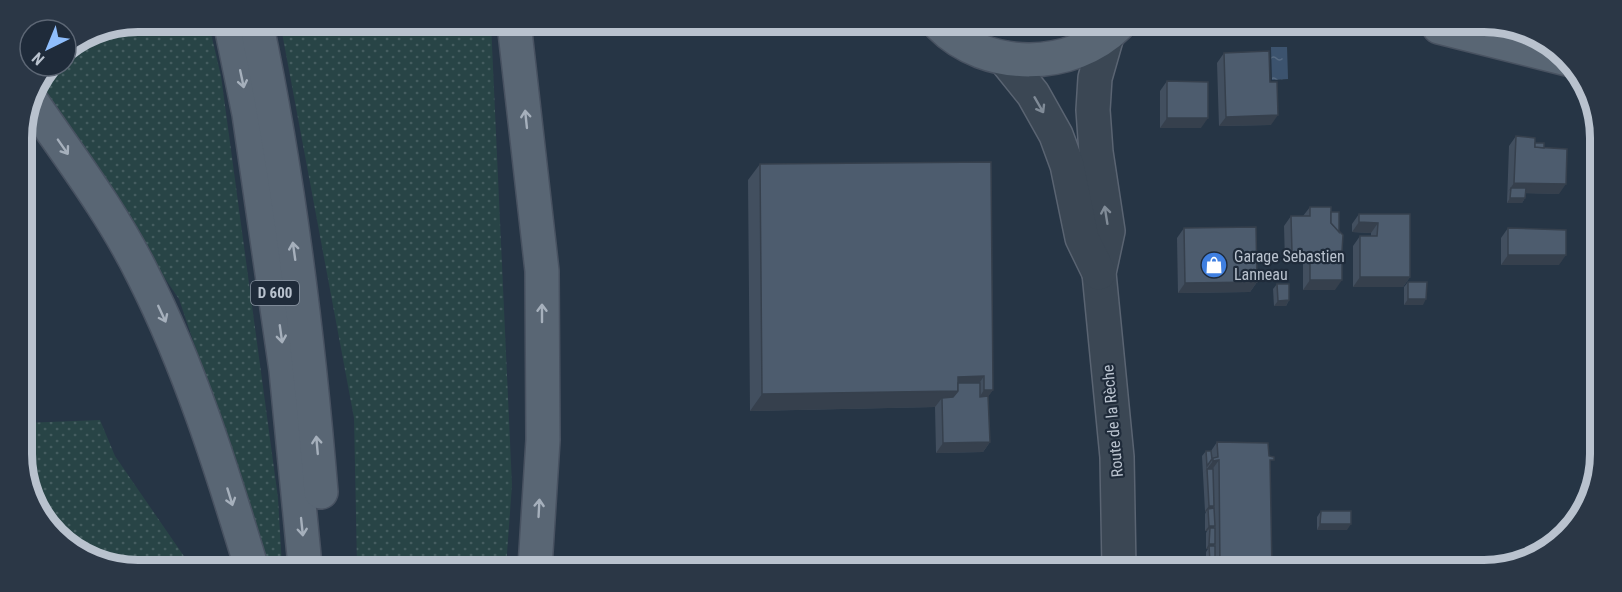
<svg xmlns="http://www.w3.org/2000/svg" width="1622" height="592" font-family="'Roboto Condensed',sans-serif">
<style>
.grass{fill:url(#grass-dots)}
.water{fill:url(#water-ripples)}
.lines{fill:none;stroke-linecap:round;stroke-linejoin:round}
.minor-casing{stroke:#5a6472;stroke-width:36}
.major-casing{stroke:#485261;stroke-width:36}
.minor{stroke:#3b4754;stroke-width:33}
.major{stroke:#596674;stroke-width:33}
.wall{fill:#424f5f}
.shaded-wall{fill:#36404d}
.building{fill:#4d5c6e;stroke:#36404d;stroke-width:1.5}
.oneway{stroke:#a6b0bc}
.oneway2{stroke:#808b97}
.labels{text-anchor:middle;stroke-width:4.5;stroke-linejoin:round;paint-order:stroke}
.shield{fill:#1f2b3a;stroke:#8b95a2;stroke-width:1.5}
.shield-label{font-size:15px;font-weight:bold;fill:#b9c2ce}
.poi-label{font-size:16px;fill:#b9c2ce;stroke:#1f2b3a;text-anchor:start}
.street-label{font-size:16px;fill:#b9c2ce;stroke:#1f2b3a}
.rim{fill:none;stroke:#b9c2ce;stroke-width:8}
</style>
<defs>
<pattern id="grass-dots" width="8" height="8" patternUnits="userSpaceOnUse" patternTransform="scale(1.5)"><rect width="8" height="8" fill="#284446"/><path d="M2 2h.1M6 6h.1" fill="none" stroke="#455d60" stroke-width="1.8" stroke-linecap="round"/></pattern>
<pattern id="water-ripples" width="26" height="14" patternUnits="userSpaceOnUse" patternTransform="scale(1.5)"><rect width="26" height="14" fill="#3c536e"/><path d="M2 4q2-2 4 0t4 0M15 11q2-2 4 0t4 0" fill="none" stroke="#566a82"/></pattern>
</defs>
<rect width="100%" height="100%" fill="#263545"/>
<g class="grass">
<path d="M137,21H208L221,76L278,498L282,566H269L179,299L33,86L48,66H66V48Z"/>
<path d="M280,22L491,23L512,485L506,567L357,566L354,418Z"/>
<path d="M100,420L115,456L190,565H100L50,532L23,477V423Z"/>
</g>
<path class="water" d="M1271,47H1287L1288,79L1272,80Z"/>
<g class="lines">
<defs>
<g id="minor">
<path d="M1107,36L1095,78L1093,110L1096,152L1108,231L1099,273L1117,457L1119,569"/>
<path d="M1004,58L1033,94L1056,135L1067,165L1082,238L1099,273"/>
</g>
<g id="major">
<path d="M230,21L249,114L286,370L305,566"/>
<path d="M256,22C289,177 308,334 321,492"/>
<path d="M514,23L542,271L543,440L535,567"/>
<path d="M940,25C986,72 1073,71 1118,25"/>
<path d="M1439,27L1571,60"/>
<path d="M30,99C69,156 112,212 143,275C190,368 221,467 251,566"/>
</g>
</defs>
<use href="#minor" class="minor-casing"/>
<use href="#major" class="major-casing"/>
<use href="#minor" class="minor"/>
<use href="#major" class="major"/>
</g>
<g class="wall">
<path d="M1224,53L1270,82L1271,125L1219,126L1217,63Z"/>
<path d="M1167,81L1201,128H1160V91Z"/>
<path d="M1516,136L1535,143L1544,148L1559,194L1526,193L1525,198L1522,203H1507L1509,146Z"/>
<path d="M991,162L993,390L988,396L990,442L983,452L936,453L935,407L750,411L748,180L760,164Z"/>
<path d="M1310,207L1331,212L1339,232L1342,251L1337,259L1335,290H1303V262H1285L1284,226L1291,216H1303Z"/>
<path d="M1359,214H1410V277L1403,287H1353V246L1360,236H1371V233L1352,232V224Z"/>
<path d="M1184,228L1257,282L1250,292L1178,293L1177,238Z"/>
<path d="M1508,228L1559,265H1501V238Z"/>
<path d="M1408,282L1423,305H1404V287Z"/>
<path d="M1277,284L1289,300L1286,306H1274L1273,289Z"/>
<path d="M1217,442L1269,456L1270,466L1272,570H1206L1207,568H1206V552L1208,549H1206V533L1207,531H1205V514L1206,512L1205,511L1202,456L1206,451H1211Z"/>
<path d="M1321,511L1347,530H1317V517Z"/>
</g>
<g class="shaded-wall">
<path d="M1278,115L1271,125L1219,126L1226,117Z"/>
<path d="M1167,118H1208L1201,128H1160Z"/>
<path d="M1514,183L1566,184L1559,194L1510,193L1511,188L1507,193Z"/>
<path d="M1510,198H1525L1522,203H1507Z"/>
<path d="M1359,222L1378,223L1371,233L1352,232Z"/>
<path d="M1336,251H1342L1335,261Z"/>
<path d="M1292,252H1310L1303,262H1285Z"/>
<path d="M1508,255H1566L1559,265H1501Z"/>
<path d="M1360,277H1410L1403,287H1353Z"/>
<path d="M1310,280H1342L1335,290H1303Z"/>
<path d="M1257,282L1250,292L1178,293L1185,283Z"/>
<path d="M1408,299H1426L1423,305H1404Z"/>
<path d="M1289,300L1286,306H1274L1278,301Z"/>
<path d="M984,376L973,393L946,407L942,398L935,407L750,411L762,394L958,377Z"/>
<path d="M984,390H993L981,406L973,407Z"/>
<path d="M990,442L983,452L936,453L943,443Z"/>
<path d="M1219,460L1209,474L1207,469L1203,474L1213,461Z"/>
<path d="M1209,506H1214L1210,512L1208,509L1206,512L1205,511Z"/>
<path d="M1320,524H1351L1347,530H1317Z"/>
<path d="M1209,526H1215L1211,531L1210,528L1207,531H1205Z"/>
<path d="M1209,544H1215L1212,549L1209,546L1208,549H1206Z"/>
</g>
<g class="building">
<path d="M1269,51L1270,82H1277L1278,115L1226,117L1224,53Z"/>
<path d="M1167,81L1208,82V118H1167Z"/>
<path d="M1516,136L1535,138V147L1567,149L1566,184L1514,183Z"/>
<path d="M1535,143H1544V148L1535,147Z"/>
<path d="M991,162L993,390H984V376L958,377V391L762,394L760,164Z"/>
<path d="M1511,188H1526L1525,198H1510Z"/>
<path d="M1310,207H1331V223L1343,235L1342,251H1336V259H1342V280H1310V252H1292L1291,216H1310Z"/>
<path d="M1331,212H1339V232L1331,223Z"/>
<path d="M1359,214H1410V277H1360V236H1377L1378,223L1359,222Z"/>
<path d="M1256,227L1257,282L1185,283L1184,228Z"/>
<path d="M1508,228L1566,230V255H1508Z"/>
<path d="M1408,282H1427L1426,299H1408Z"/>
<path d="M1277,284H1289V300L1278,301Z"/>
<path d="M958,383H980V397L988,396L990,442L943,443L942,398L953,397L958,391Z"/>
<path d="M1217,442L1268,443L1269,456L1274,457V460H1270L1272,570H1220L1219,460L1213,461V458L1218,457Z"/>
<path d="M1206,451H1211L1212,459L1207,466Z"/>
<path d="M1207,469H1213L1214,506H1209Z"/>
<path d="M1214,508L1215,526H1209L1208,509Z"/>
<path d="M1321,511H1351V524H1320Z"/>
<path d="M1210,528H1215V544H1209Z"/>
<path d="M1209,546H1215V563L1210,562Z"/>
<rect x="1209" y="565" width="6" height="5"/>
</g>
<defs><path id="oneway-shaft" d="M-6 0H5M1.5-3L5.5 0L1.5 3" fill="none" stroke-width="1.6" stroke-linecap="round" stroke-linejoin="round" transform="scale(1.5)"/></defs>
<g class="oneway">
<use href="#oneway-shaft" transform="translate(242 79) rotate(78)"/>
<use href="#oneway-shaft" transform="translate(526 119) rotate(-96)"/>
<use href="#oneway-shaft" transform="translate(63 147) rotate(55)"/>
<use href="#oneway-shaft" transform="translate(294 251) rotate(-98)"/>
<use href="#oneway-shaft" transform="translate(542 313) rotate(-90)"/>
<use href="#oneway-shaft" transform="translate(162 314) rotate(65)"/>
<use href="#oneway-shaft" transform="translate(281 334) rotate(82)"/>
<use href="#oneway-shaft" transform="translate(317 445) rotate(-95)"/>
<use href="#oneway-shaft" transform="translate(230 497) rotate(73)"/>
<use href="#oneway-shaft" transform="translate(539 508) rotate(-87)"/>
<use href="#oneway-shaft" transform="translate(302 527) rotate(84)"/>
</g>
<g class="oneway2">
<use href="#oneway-shaft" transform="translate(1039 105) rotate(60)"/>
<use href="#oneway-shaft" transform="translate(1106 215) rotate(-99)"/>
</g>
<defs>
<symbol id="shop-disc" viewBox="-11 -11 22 22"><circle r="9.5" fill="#3f7fe0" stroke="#1f2b3a"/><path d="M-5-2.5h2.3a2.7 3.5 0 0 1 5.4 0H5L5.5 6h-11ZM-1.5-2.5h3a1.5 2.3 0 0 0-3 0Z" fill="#fff"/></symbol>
</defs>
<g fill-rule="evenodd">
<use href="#shop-disc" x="1199" y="250" width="30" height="30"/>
</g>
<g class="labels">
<rect class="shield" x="251" y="281" width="48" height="24" rx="4.5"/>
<g class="shield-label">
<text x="275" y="298">D 600</text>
</g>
<g class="poi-label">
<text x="1234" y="262">Garage Sebastien<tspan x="1234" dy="18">Lanneau</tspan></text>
</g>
<g class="street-label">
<text transform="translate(1112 421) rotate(-95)" y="6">Route de la Rèche</text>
</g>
</g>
<path d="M0 0H1622V592H0ZM138 32H1484A106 106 0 0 1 1590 138V454A106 106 0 0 1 1484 560H138A106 106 0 0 1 32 454V138A106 106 0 0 1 138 32Z" fill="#2b3746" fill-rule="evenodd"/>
<path class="rim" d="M138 32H1484A106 106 0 0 1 1590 138V454A106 106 0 0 1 1484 560H138A106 106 0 0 1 32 454V138A106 106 0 0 1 138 32Z"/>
<g transform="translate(48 48) rotate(223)"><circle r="28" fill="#1f2b3a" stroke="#5d6775" stroke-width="1.5"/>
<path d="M0-4.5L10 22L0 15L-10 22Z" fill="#8fbefc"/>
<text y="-9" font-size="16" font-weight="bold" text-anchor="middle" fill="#b9c2ce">N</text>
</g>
</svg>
